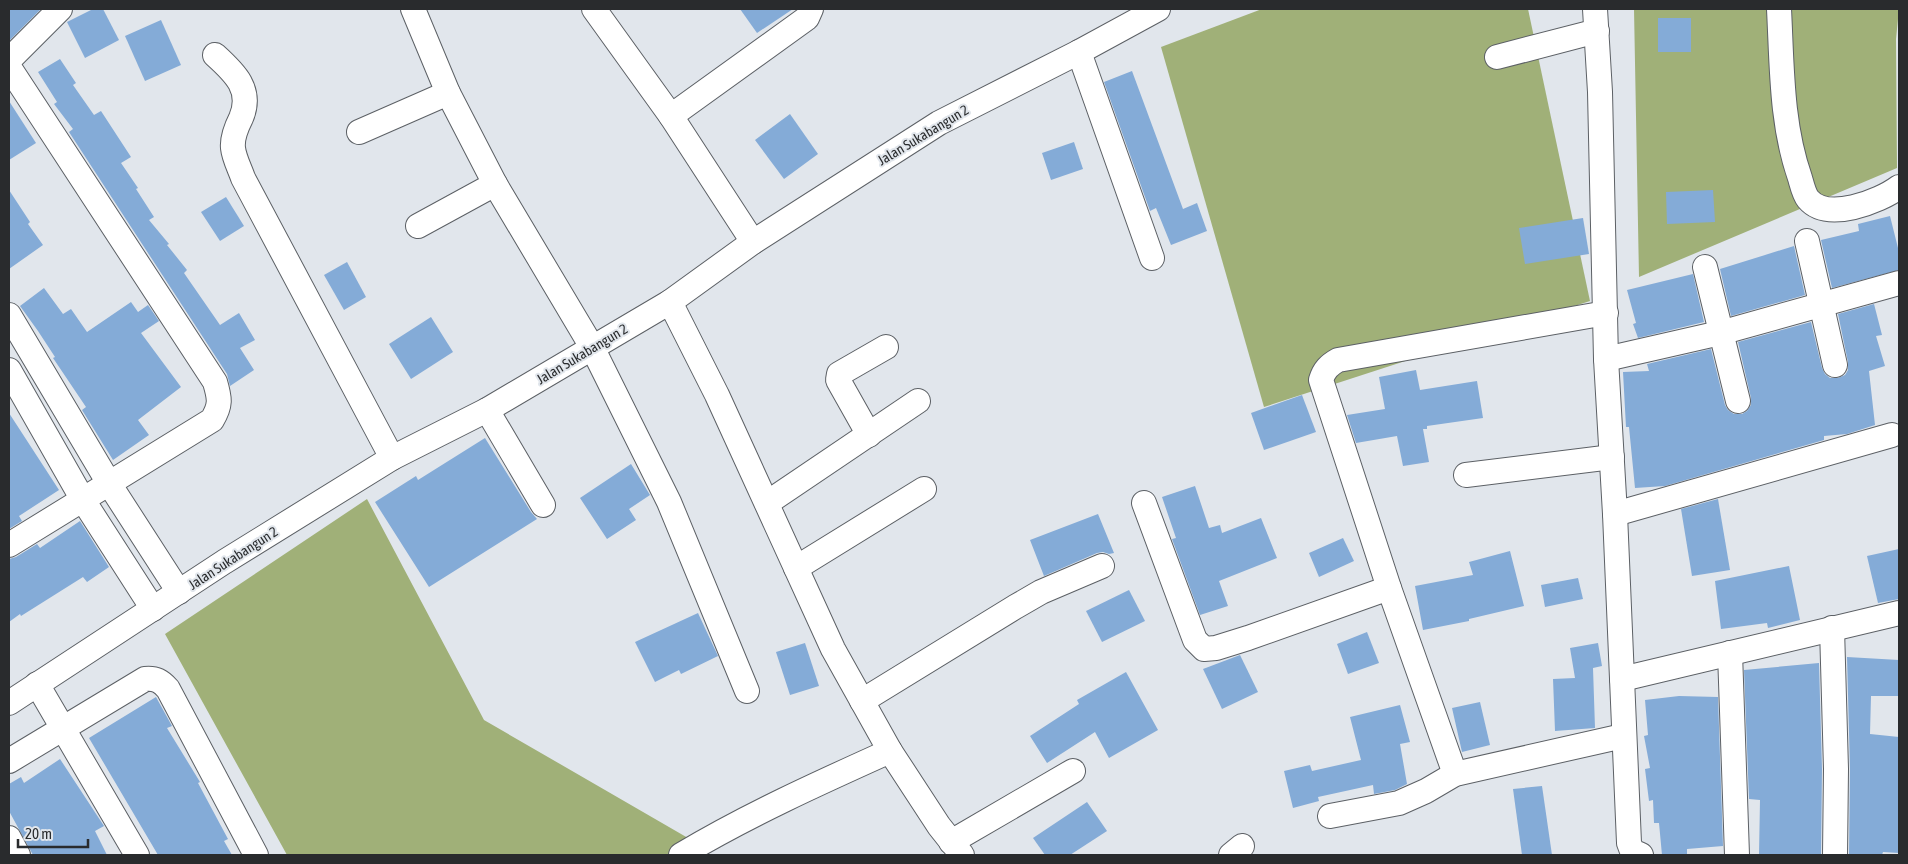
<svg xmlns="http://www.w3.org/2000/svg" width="1908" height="864" font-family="'Asap Condensed',sans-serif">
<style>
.forest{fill:#a0b078}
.building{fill:#84abd7}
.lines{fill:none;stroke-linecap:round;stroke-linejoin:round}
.minor-casing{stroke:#5c6065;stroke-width:26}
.minor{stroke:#fff;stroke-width:24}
.labels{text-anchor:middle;stroke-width:4;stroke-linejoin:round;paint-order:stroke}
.street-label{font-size:14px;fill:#292b2d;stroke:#e1e6ec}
</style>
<rect width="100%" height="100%" fill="#e1e6ec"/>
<g class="forest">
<path d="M1262,9H1528L1590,301L1264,407L1161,47Z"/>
<path d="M1634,9H1899L1896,39L1897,168L1639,277Z"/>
<path d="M367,499L484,720L707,849L701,855H287L165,634Z"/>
</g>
<g class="building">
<path d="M9,9H41L9,41Z"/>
<path d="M93,9H103L119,40L85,58L67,22Z"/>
<path d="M740,9H793L757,33Z"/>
<rect x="1658" y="18" width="33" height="34"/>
<path d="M161,20L181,65L145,81L125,36Z"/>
<path d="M60,59L76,83L73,85L94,115L101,111L131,157L121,163L138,188L136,189L154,217L149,220L169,244L167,245L187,270L184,273L220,325L239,313L255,340L240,348L254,370L230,386L227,374L69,132L73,129L54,104L57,102L38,72Z"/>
<path d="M1132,71L1183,209L1197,203L1207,231L1171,245L1156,208L1150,211L1104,82Z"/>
<path d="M9,101L36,143L9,160Z"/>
<path d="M790,114L818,154L784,179L755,140Z"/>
<path d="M1074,142L1083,169L1051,180L1042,153Z"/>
<path d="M9,190L30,222L28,224L43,245L9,269Z"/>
<path d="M1713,190L1715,222L1667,224L1666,192Z"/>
<path d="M226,197L244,226L220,241L201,212Z"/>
<path d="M1890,216L1899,252V270L1832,288L1821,240L1859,231L1858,224Z"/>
<path d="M1583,218L1589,254L1525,264L1519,228Z"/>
<path d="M1794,246L1805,295L1731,316L1720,269Z"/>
<path d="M347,262L366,297L344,310L324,275Z"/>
<path d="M1693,274L1704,322L1638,338L1633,324L1636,323L1627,290Z"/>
<path d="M44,288L63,314L71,309L87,332L131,302L138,312L148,305L159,321L141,333L181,387L138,420L149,435L113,460L82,410L86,407L53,358L55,357L38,331L20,306Z"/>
<path d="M1874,304L1882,335L1876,336L1885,366L1869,371L1875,425L1847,434L1824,436V440L1665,486L1635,488L1629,427H1626L1623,372L1649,371L1647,364L1711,349L1725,405L1728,410L1734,414H1742L1747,411L1751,405V398L1738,342L1811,322L1822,368L1825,374L1830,378H1838L1845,375L1848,370V362L1838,314Z"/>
<path d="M431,317L453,352L411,379L389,344Z"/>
<path d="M1416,370L1420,390L1477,381L1483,418L1427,426V429H1423L1429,462L1403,466L1397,436L1356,443L1347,415L1385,409L1379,377Z"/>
<path d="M1302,395L1316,432L1264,450L1251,413Z"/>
<path d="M9,413L59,490L19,516L22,521L9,529Z"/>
<path d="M485,438L531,512L537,519L429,587L375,502L416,476L418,480Z"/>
<path d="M631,464L650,495L629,509L636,520L607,539L580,498Z"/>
<path d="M1195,486L1209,528L1220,525L1222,533L1261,518L1277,558L1219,581L1228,606L1200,615L1172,539L1176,538L1162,497Z"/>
<path d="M1718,499L1730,570L1692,576L1681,509Z"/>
<path d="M1098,514L1114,553L1109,554L1103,552L1097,553L1044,576L1030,540Z"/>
<path d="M80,521L109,567L87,582L83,577L21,616L20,614L9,622V559L16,557L37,544L40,548Z"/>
<path d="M1343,538L1354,561L1319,577L1309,553Z"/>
<path d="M1899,549V599L1878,603L1867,556Z"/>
<path d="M1510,551L1524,606L1469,619V621L1423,630L1415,586L1473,575L1469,562Z"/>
<path d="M1789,566L1800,620L1768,628L1767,623L1721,629L1715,581Z"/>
<path d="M1578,578L1583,599L1545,607L1541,585Z"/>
<path d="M1129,590L1145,621L1102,642L1086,611Z"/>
<path d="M698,613L718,656L681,674L679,670L655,682L635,642Z"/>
<path d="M1367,632L1379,663L1348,674L1337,644Z"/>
<path d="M805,643L819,686L790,695L776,652Z"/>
<path d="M1598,643L1602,666L1593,668L1595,728L1555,731L1553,679L1575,678L1570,648Z"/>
<path d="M1240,655L1258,692L1222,709L1203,669Z"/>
<path d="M1847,657L1899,660V696H1871L1870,734L1899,737V853L1883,852L1882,855H1849L1850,769Z"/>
<path d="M1819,663L1822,769L1821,855H1759L1760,800L1749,799L1744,670Z"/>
<path d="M1126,672L1158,730L1109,758L1095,732L1047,763L1030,736L1079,704L1077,700Z"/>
<path d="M1679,696L1718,697L1723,846L1687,849V855H1662L1659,823H1654L1653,800L1649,801L1645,769L1650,768L1644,736L1648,735L1645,700Z"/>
<path d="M156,697L172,726L167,728L200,782L198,783L228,839L224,841L232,855H158L89,738Z"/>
<path d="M1480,702L1490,745L1462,752L1452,708Z"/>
<path d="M1400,705L1410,742L1400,744L1407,784L1395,790L1374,794L1373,785L1318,797L1319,801L1293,808L1284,771L1310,765L1312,771L1361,760L1350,717Z"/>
<path d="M60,759L104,826L95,831L107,855H33L9,811V784L21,777L24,783Z"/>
<path d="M1542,786L1552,855H1522L1513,789Z"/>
<path d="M1087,802L1107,831L1070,855H1045L1033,838Z"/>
</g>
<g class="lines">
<defs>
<g id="minor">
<path d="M413,9L448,93L495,184L592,347L669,502L747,691"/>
<path d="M594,9L671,116L753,242"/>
<path d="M1595,9L1600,92L1606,359L1615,514L1629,843L1632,851L1641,855"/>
<path d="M1779,9C1782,66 1781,124 1800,178C1802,185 1804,194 1808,199C1827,222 1879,202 1899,187"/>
<path d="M1079,52L1152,258"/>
<path d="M215,55C235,73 253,90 241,118C237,126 232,139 233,148C234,158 240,169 243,178L392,458"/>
<path d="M1497,57L1597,31"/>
<path d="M9,60L60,9"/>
<path d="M9,67L215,382C220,399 221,405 212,420L9,545"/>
<path d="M671,116L807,18L811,9"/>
<path d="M359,132L448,93"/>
<path d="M418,226L495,184"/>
<path d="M1807,241L1835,365"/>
<path d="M1705,267L1738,401"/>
<path d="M670,302L717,395L833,649L890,751L939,826L962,855"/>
<path d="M9,315L110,485L179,592"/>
<path d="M1606,359L1720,333L1899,283"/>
<path d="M9,370L83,500L153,609"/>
<path d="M487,410L543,505"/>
<path d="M869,435L838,380L839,374L886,347"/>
<path d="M1466,475L1612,457"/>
<path d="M767,503L918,401"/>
<path d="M1144,503L1195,640L1204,649L1216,648L1248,638L1389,588"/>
<path d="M1615,514L1892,435"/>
<path d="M796,568L924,489"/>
<path d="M1832,628L1836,769L1835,855"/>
<path d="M1730,653L1737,855"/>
<path d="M1622,679L1899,613"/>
<path d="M37,684L137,855"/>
<path d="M862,701L1015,607L1041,592L1102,566"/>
<path d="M9,703L224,562L392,458L487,410L670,302L753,242L939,123L1079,52L1158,9"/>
<path d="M9,761L145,679C156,678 161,681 168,689L256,855"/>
<path d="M1455,774L1389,588L1321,380C1324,370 1329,365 1338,360L1606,313"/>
<path d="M1330,816L1399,803L1426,791L1455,774L1623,736"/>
<path d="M9,838L18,855"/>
<path d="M951,842L1073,771"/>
<path d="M681,855C748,815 819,783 890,751"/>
<path d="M1231,855L1242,846"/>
</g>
</defs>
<use href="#minor" class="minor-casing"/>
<use href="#minor" class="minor"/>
</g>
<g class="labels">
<g class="street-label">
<text transform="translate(923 135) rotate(-31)" y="5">Jalan Sukabangun 2</text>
<text transform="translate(582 354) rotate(-31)" y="5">Jalan Sukabangun 2</text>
<text transform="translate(233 558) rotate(-33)" y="5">Jalan Sukabangun 2</text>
</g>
</g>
<rect width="1908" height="864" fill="none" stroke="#292b2d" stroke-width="20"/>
<path d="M18 839v8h70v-8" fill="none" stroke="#292b2d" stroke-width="2.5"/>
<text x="25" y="839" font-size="15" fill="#292b2d" stroke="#e1e6ec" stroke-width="4" paint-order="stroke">20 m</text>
</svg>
